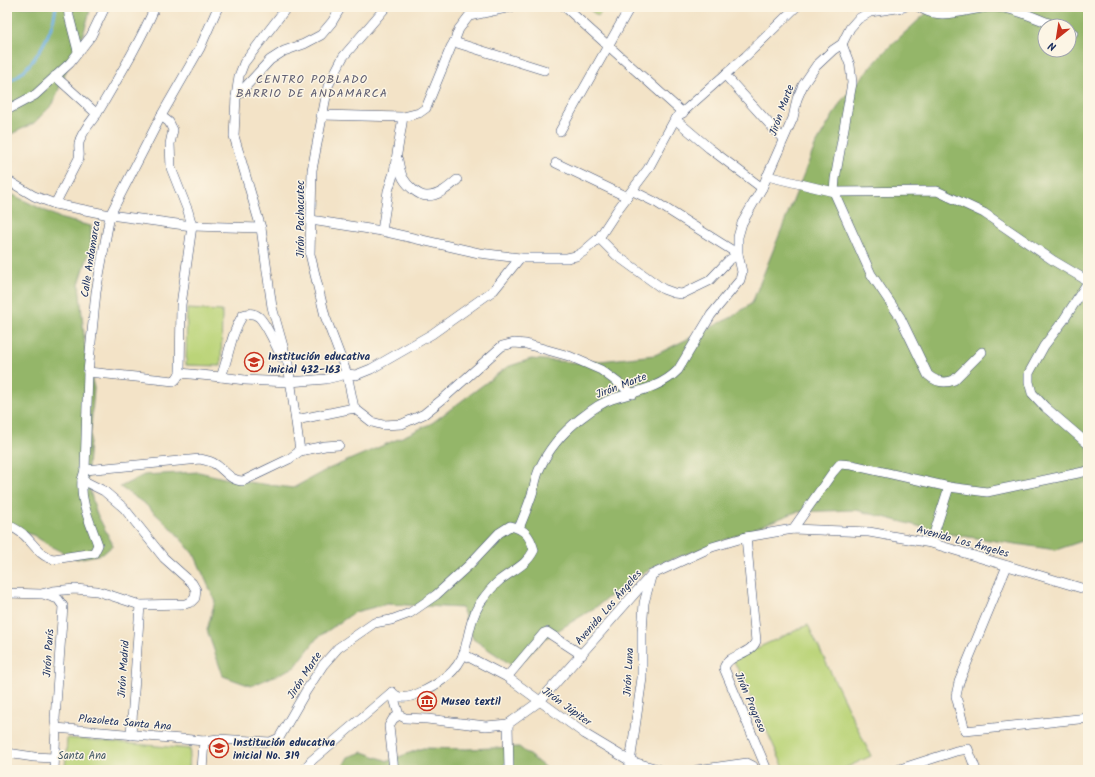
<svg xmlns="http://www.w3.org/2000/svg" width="1095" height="777" font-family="Kalam,sans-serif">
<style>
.green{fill:#bbd479;stroke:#6b826c}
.forest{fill:#94b669;stroke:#587264;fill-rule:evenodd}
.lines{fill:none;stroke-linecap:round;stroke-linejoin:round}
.stream{stroke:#6db0e2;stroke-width:3}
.street-casing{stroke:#3b4a6e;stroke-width:10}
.street{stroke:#fff;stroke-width:9}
.labels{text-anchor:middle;stroke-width:3;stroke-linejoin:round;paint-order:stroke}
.street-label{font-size:11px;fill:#1b2f5e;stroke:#fcf5e5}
.poi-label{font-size:11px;font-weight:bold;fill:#1b2f5e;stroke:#fcf5e5;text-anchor:start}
.park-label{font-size:11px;fill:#435865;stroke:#fcf5e5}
.neighbourhood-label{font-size:12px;letter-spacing:1px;fill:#5f5e71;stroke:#fcf5e5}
</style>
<rect width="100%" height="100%" fill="#fcf5e5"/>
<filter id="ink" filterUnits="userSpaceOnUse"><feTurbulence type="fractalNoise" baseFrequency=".025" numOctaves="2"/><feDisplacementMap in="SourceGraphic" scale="8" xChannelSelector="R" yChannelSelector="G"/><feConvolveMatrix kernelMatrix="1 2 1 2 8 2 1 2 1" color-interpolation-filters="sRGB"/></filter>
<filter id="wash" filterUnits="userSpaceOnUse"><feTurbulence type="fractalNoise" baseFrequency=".012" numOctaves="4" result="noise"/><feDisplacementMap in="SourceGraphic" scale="16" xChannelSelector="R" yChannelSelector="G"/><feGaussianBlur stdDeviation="0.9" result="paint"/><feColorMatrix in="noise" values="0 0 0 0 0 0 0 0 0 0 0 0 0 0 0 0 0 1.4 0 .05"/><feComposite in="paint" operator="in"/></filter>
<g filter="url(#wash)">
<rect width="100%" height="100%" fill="#f3e3c7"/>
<g class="green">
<path d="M586,7H605L598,16Z"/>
<path d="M187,309L222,311L221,366L186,365Z"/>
<path d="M808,625L871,756L841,770H785L733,659Z"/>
<path d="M67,738L190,749L189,770H65Z"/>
</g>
<g class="forest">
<path d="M7,7H91L84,32L66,71L53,104L34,123L7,136Z"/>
<path d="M933,7H1088V539L1056,550L949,534L856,510L796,512L702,549L661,563L625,584L596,607L544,639L516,668L473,639L462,608L387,604L355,612L317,638L295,667L251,686L223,676L207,630L215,601L195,556L175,532L145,504L120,487L144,475L199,472L232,480L293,488L326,470L398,439L432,423L507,367L531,359L582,363L655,355L732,317L752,303L815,146L842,100L887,49ZM1045,26H1069V50H1045Z"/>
<path d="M7,192L62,219L91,226V247L79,284L86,356L94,388L87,480L96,512L113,545L103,554L77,559L52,547L33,535L7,528Z"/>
<path d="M519,747L548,770H341L348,757L363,752L388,761L423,748L467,749Z"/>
</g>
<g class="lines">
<path class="stream" d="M7,83C33,69 52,36 56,7"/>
</g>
</g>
<g filter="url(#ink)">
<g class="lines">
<defs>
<g id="street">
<path d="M68,7L69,16L78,51"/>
<path d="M287,7L244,63L239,76L236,97L234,136L261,228L272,307L288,364L300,451"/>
<path d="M386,7L343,57L328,86L312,170L310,254L325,316L347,374L354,408L372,422L383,425L402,424L424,414L444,398L502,346L514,343L526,344L569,356L601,370L633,394"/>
<path d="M565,7L683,113"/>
<path d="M919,7C923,9 928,12 933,13C949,17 973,8 991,7C1014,7 1035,18 1056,26"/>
<path d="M1069,31L1073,33"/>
<path d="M454,42L459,29L469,16L511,7"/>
<path d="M842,44L850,65L852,83L835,179L834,192L871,274L900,317L928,375C936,382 944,384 954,380L982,352"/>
<path d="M725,75L783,139"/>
<path d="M55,76L97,114"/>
<path d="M236,97L270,60L284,51L304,44L321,35L332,22L341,7"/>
<path d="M7,110L35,95L70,63L91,36L105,7"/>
<path d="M321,115L403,117"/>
<path d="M675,119L709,148L762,188"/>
<path d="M560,131L630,7"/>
<path d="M398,160C399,165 400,172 403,178C407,185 418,196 427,196C439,196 449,187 457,180"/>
<path d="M556,163L627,197"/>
<path d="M767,176L834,192L937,191L984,213L1054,261L1088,281"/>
<path d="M7,180L34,196L55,204L110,215L192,226L261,228"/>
<path d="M55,204L79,158C80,153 78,147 79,143C81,132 92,121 98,112C118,78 139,44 155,7"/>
<path d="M311,220L382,231L479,253L520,258"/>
<path d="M382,231L388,191L394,172L403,117L419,113L426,108L451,47L454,42L544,70"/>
<path d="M599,238L616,255L663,289L674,293L682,294L709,281L728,261L738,254L657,203L633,191"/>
<path d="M1088,282L1063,321L1044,346L1029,373V382L1032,393L1045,407L1088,444"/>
<path d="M88,372L174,381L177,378L180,373L181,305L192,226L188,211L171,168L170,144L173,130L169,122L161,116"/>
<path d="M180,373L221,377C229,356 231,333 243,315C248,313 254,313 259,317C266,324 277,347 281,357"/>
<path d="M221,377L245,380L290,382L326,379L347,374L356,375L371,369L432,334L494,290L520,258H567L576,256L583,252L599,238L618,209L648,169L675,119L746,56L796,7"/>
<path d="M296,420L354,408"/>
<path d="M85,470L200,459C205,460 211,461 215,464C225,470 230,481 243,481L289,459L300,451L325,446L339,445"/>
<path d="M7,524C13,528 19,530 24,535C33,543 41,558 54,559L94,553L98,545C91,524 80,503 82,480"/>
<path d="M519,528C524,516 529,504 533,491C535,484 536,477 539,470C548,449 563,432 581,418C590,411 600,403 612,399C634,392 661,388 678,370L711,315L740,280L742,272L738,254V237L742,223L762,188L793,118L797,99L803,85L816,66L833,50L842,44L850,28L858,19L870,12L904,7"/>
<path d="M793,529L833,472L840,464L852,465L949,487L987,492L1088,471"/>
<path d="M746,537L756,641C751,655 728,654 724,668L767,770"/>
<path d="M931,543L949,487"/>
<path d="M1007,566L959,682L956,696L965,731L1088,718"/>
<path d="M7,593L41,594L53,591L75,589L97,591L140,605L185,604L191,602L195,598L196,590L192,583L164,558L124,508L104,491L82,480L85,470L88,372L96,292L110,215L161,116L200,48L218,7"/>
<path d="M43,594L58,599L63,606L55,719L56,728L54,770"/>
<path d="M463,654L507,677L585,734L630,761L661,770"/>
<path d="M507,677L544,633L547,632L582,655"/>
<path d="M392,692L399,715L405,718L427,719L486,726L508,724L540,701L651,575L712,547L746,537L793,529L869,532L931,543L1088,590"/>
<path d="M508,724L509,770"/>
<path d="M56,728L204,741L218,739L270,742L279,738L306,691L323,665L338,648L374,623L391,620L410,613L436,595L469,565L499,533L510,526C525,529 530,536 534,550C527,565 513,570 500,580C493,586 485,596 480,603C470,619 469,636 464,653C456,674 436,686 417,694C408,698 399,700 392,692L311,761L305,770"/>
<path d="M131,735L140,605"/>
<path d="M7,753L34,757L54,758"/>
<path d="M202,770L204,741"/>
<path d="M394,770L389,726L393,719L399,715"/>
<path d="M629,770L642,678V632L644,603L651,577"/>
<path d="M697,770L747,763L753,766L755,770"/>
<path d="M897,770L956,751L968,749L976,770"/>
</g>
</defs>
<use href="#street" class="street-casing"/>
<use href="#street" class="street"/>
</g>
</g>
<defs>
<symbol id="school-ring" viewBox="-11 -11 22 22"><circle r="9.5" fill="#fcf5e5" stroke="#c8321e" stroke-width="1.5"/><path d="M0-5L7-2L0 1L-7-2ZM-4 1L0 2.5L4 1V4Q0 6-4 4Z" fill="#c8321e"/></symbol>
<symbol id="museum-ring" viewBox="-11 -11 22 22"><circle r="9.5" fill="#fcf5e5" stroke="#c8321e" stroke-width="1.5"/><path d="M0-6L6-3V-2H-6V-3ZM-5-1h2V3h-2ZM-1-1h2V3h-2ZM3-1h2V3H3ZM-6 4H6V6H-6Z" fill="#c8321e"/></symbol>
</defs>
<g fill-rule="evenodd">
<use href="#school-ring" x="243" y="351" width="22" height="22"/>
<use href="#museum-ring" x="416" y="690" width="22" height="22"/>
<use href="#school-ring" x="208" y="737" width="22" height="22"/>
</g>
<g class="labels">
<g class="street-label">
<text transform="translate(781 110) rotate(-70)" y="4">Jirón Marte</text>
<text transform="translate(300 219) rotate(-90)" y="4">Jirón Pachacutec</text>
<text transform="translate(90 259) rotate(-81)" y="4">Calle Andamarca</text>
<text transform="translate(621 385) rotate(-21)" y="4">Jirón Marte</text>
<text transform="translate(963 541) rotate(15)" y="4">Avenida Los Ángeles</text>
<text transform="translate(608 607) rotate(-49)" y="4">Avenida Los Ángeles</text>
<text transform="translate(48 653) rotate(-86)" y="4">Jirón París</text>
<text transform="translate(123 669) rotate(-86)" y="4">Jirón Madrid</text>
<text transform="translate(628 672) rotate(-87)" y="4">Jirón Luna</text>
<text transform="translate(304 675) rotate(-57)" y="4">Jirón Marte</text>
<text transform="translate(751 702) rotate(67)" y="4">Jirón Progreso</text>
<text transform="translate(567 706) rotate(36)" y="4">Jirón Júpiter</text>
<text transform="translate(125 722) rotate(5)" y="4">Plazoleta Santa Ana</text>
</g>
<g class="poi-label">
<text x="268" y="360">Institución educativa<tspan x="268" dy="13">inicial 432-163</tspan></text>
<text x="441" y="705">Museo textil</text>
<text x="233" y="746">Institución educativa<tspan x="233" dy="13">inicial No. 319</tspan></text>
</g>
<g class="park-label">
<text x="82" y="759">Santa Ana</text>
</g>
<g class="neighbourhood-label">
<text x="312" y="83">CENTRO POBLADO<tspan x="312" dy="14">BARRIO DE ANDAMARCA</tspan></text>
</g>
</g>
<rect width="1095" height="777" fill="none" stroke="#fcf5e5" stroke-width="24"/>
<g transform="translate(1057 38) rotate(210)"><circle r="19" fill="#fcf5e5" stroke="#a2a6af"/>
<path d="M0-3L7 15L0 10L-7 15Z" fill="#c8321e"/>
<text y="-6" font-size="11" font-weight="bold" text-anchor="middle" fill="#1b2f5e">N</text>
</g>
</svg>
